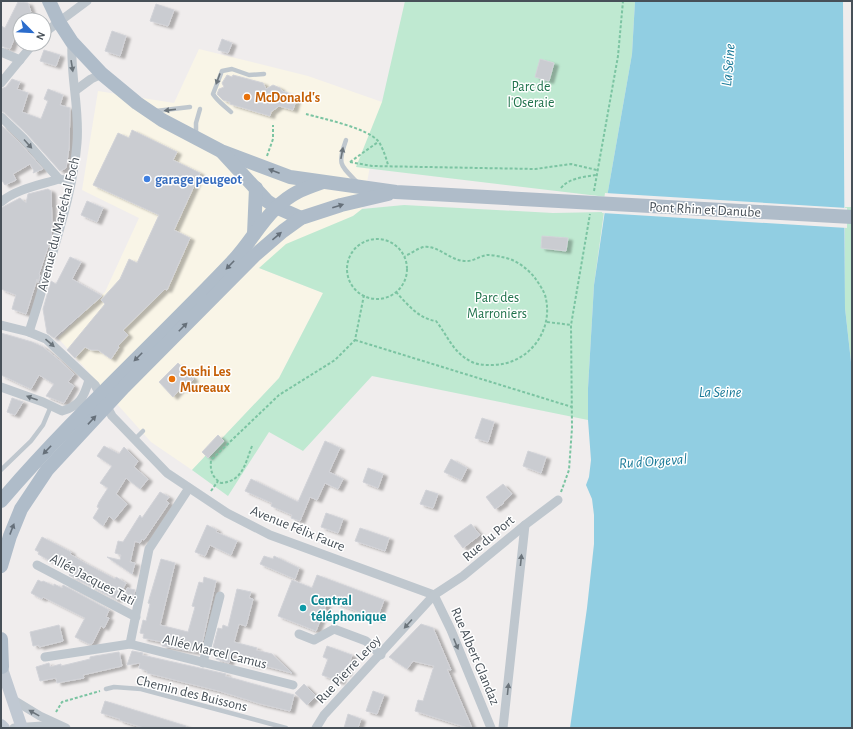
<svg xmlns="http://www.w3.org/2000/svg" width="853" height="729" font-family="'Alegreya Sans',sans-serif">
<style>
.commercial{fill:#f9f5e7}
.green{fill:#bfe9d1}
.water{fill:#91cee2}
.pier{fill:#f0eded}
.building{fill:#caccd1;stroke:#d2d3d8;filter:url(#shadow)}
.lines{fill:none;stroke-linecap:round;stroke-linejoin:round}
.path{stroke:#7bc4a2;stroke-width:2;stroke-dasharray:3 2;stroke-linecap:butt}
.service{stroke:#bfc7ce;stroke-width:4.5}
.minor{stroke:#bfc7ce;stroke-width:9}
.secondary{stroke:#c0c8d2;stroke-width:12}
.primary{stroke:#afbcc9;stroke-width:14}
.oneway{fill:#6b747b}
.oneway2{fill:#66707a}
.food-dot{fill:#e8710a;stroke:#fff;stroke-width:1.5}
.shop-dot{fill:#3f7fe0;stroke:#fff;stroke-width:1.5}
.culture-dot{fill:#0f9aa8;stroke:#fff;stroke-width:1.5}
.labels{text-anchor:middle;stroke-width:3;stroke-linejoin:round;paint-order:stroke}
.park-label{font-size:14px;fill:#20724c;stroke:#fff}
.food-label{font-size:14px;font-weight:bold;fill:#c56008;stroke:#fff;text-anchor:start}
.shop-label{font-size:14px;font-weight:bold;fill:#366cbe;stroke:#fff;text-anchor:start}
.street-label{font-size:14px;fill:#475058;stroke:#fff}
.culture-label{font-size:14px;font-weight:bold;fill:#0d838f;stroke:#fff;text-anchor:start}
.water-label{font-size:15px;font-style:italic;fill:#1a7a98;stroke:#fff}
</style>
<defs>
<filter id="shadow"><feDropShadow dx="4.5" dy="2.5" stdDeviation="1" flood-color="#0004"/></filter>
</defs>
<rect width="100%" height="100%" fill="#f0eded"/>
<path class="commercial" d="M199,49L308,76L382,102L362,209L353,216L259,268L323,293L279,378L192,470L151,442L58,338L105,292L139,218L82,190L98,91L174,103Z"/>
<g class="green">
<path d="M405,1H635L632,54L607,197L356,167L382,102Z"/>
<path d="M404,205L553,213L604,212L594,285L588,388V420L372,376L303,451L269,432L228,496L192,470L279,378L323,293L259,268L286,244L353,216L362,209Z"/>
<path d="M845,207H852V371L845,308Z"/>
</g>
<path class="water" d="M635,1H843L845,308L852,371V728H570L587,608L594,544V515L592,499L586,485L589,477L591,460L588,420V388L594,285L607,197L632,54Z"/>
<path class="pier" d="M605,193L847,208V228L602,213Z"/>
<g class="building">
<path d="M18,2L28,3L31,12L25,14L22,20H20V24L10,49L1,46V26L5,28Z"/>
<path d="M156,4L174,10L168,26L150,21Z"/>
<path d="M112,31L126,36L120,56L105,51Z"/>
<path d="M222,39L232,43L228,53L218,50Z"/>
<path d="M44,50L60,55L56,66L40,61Z"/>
<path d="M540,59L554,63L549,81L535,77Z"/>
<path d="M227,75L232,77L233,75L263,83L266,89L273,85L280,88L282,91L297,96L293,110L279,106L271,112L270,116L230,104V102L223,100L217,94L219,89L224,87L222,83Z"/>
<path d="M12,79L20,82L17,89L28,93L22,112L41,119L48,101L44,99L48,89L63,95L60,105L70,108L69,148L66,168L60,171L27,134L5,113L1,111V89L6,87Z"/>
<path d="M1,125L19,142L43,169L33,173L34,171L30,164L13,174L16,180L5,185L1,179Z"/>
<path d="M132,130L177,152L173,160L200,173L174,230L190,238L167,290L165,289L123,330L128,335L118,346L119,347L111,359L98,350H91L85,347L75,358L67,350L105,304L101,300L120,279L129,259L137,263L159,215L93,185L118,133L129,138Z"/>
<path d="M48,189L51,191L52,223L51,238L39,274L40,275L38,283L37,279L26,314L12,309L16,295L1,289V208L20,198L26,203L28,194Z"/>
<path d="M87,201L103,208L97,222L81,215Z"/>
<path d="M542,236L568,238L566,251L541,248Z"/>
<path d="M70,257L81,262L72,279L102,296L54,338L47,333L43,309L51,281L56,284Z"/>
<path d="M1,333L32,342L43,347L59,360L74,374L68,382L74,386L64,403L46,396L54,384L39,375L31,389L1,375Z"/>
<path d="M178,363L194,379L183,390L181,388L173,397L159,382Z"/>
<path d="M12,398L23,402L15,415L7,412Z"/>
<path d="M482,418L494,422L488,442L475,438Z"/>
<path d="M218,435L224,441L208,458L202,452Z"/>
<path d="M325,441L340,448L329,472L343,479L338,489L325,483L317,500L310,497L300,521L291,518L292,515L271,506L272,503L245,491L251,479L298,502Z"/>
<path d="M104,446L119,454L124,447L138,461L134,467L148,479L140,489L126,478L116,494L127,504L114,520L109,516L103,526L93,518L99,508L97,507L99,502L108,488L100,483L112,466L97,456Z"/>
<path d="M528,451L546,457L541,473L523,466Z"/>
<path d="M451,459L467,468L461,480L444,472Z"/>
<path d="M368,468L383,474L378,488L363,482Z"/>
<path d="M503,484L512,494L503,502L504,503L495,509L486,497Z"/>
<path d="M426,490L438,494L433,508L420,504Z"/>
<path d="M160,492L169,497L166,501L169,503L144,540L142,539L140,543L135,541L130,562L135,563L132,574L107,557L120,560L121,555L115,553L118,541L123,542L140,515L142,518Z"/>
<path d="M326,513L343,519L338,533L321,527Z"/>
<path d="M471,524L480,535L463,548L454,536Z"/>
<path d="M207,525L217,530L216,532L237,541L231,555L210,545L205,556L195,552Z"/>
<path d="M360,528L389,538L385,551L355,541Z"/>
<path d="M42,537L71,552L70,554L85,563L115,579L116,577L126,583L117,600L69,575L71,572L67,569L52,562L38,554L39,552L35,550Z"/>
<path d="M264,556L273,559L274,556L299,568L295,579L260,564Z"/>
<path d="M161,559L175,563L160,625L188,632L195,607L192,606L199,582L203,583L204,577L216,581L201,648L197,647L196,652L162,646V642L143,638L144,634L140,633L143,620L146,621L150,604L148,603Z"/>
<path d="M317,575L384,600L377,619L328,600L316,631L278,616L292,580L312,588Z"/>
<path d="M38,580L42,582L43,581L54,586V584L62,588L63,585L109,610L106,617L109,618L104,628L101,626L92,644H89L75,637L85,618L43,597L42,599L31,593Z"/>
<path d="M127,588L135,590L132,602L125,600Z"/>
<path d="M237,589L251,592L249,598L253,599L246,626L239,624L234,642L257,648L256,650L272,654L292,673L258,664V666L247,663L248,659L231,654L229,663L216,659L218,653L212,651L218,628L222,629L223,625L228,627Z"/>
<path d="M421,624L433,628L451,670L447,669L472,728H468L415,711L418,700L423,701L434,666L413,661L407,669L389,657Z"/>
<path d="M59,625L63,641L39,647V645L33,646L30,632Z"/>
<path d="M327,646L352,655L346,674L343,673L340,682L322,675L328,659L323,657Z"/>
<path d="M132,651L143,653L142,655L226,674L225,676L250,683L294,695L290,711L261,704L219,691L147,673V671L139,668L140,663L127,665Z"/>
<path d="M119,652L122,666L83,675L84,678L57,683L56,678L40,681L36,667L49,663L50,667L61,664V666L90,659V657L95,656Z"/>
<path d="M304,684L316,696L307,705L295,693Z"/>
<path d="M373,691L384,695L377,714L366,711Z"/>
<path d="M105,701L186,726V728H144L119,720L120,719L101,713Z"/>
<path d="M348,714L361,719L358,728H344Z"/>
</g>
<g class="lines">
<g class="path">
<path d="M306,114C324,119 368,128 379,142C383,149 386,157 388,165"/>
<path d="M267,156L273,139V125"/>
<path d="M350,162L372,166L535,169L571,164L597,170"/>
<path d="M350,162L378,142"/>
<path d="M561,188C569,178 584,177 596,175"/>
<path d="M594,191L618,56L623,1"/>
<circle cx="377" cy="269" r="30"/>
<path d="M396,292C407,304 419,319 436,321C448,336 453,353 472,362C478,365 485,365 492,365C527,365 553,333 546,299C545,292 539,284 535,278C527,268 515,259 502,257C498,256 492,255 487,255C480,256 474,261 467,261C451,262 439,245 424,247C418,248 410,254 405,256"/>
<path d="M547,322L571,325"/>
<path d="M355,340L572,407"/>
<path d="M252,446C245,464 243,481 221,483C212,477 210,471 211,460L279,395L335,360L355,340L364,295"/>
<path d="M211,491L218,481"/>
<path d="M561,492L569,470L572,428L571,325L590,214"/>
<path d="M56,712L62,702L100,691"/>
</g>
<g class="service">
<path d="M156,111L190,107"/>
<path d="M231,112C225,106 218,102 213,94L222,71L232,69L249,75L264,74"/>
<path d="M196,136V123L200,109"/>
<path d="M346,140C337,165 340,165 358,183"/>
<path d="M134,440L143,431"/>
<path d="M1,470L31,441L43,425L51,406"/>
<path d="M106,689L114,687L141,689L286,728"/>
</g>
<g class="minor">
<path d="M44,33L87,1"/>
<path d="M1,52L20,60"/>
<path d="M1,83L33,44"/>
<path d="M76,90L91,79L102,74"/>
<path d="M1,117L23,138L59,179"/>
<path d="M1,202C16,189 40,185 59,179L64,180"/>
<path d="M1,325L29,332L46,339L95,385L112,416L167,473L227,513L270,535L434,595"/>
<path d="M29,332C37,308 44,283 51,259C62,221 74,182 77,143C80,109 70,76 72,42"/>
<path d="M1,387L43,402L62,411C80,406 84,397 89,380"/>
<path d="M37,565L136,617"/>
<path d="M434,595L451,630L491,728"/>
<path d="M299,634L314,640L334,629L366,641L381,655"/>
<path d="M130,644L149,549L189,488"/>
<path d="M45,657L130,644L293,685"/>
<path d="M203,663L220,596"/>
<path d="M12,699L40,716L66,728"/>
<path d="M14,728L56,725"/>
<path d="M316,728L324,715L434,595L463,576L525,525L558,500"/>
<path d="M503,728L525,525"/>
</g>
<g class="secondary">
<path d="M1,666L22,728"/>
<path d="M1,725L4,728"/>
</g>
<g class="primary">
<path d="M49,1L59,22L72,42L102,74L137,103L162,120L221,151L290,177L396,192L852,217"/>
<path d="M223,153L267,201L276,207L301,218"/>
<path d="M254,234L256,188"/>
<path d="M1,501C73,417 156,342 232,262C248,246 259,224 276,208C291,193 303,189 323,182"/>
<path d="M1,566L10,536L21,509L47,470L124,387L254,256L283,231L301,218L341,205L388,194"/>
<path d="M1,639L2,667"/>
</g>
</g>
<defs><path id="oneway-solid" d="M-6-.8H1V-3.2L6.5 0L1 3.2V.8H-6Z"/></defs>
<g class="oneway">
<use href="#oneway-solid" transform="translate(72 66) rotate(81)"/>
<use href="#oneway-solid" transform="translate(218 79) rotate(110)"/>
<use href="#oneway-solid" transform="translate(170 110) rotate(173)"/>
<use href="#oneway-solid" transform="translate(28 144) rotate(48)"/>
<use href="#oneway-solid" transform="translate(342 153) rotate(-79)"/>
<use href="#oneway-solid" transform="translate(50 343) rotate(41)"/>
<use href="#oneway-solid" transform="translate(32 398) rotate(-160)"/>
<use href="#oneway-solid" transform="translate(521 560) rotate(-84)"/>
<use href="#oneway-solid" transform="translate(408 624) rotate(132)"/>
<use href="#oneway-solid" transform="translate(456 644) rotate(68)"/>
<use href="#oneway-solid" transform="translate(508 689) rotate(-84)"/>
<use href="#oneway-solid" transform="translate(34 713) rotate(-151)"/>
</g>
<g class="oneway2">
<use href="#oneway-solid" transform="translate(274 171) rotate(-159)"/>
<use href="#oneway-solid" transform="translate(338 206) rotate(-17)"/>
<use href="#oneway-solid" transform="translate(277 236) rotate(-40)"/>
<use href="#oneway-solid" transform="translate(230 265) rotate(134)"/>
<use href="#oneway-solid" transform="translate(183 327) rotate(-45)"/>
<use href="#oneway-solid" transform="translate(138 357) rotate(135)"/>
<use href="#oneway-solid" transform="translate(92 420) rotate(-47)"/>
<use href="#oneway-solid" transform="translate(47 450) rotate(134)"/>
<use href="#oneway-solid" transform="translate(12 529) rotate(-69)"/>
</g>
<g class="food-dot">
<circle cx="247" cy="97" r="4"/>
<circle cx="172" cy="379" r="4"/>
</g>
<circle class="shop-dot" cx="147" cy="179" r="4"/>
<circle class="culture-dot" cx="303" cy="608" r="4"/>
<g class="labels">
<g class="park-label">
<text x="531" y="91">Parc de<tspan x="531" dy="16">l'Oseraie</tspan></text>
<text x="497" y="302">Parc des<tspan x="497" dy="16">Marroniers</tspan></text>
</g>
<g class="food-label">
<text x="255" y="102">McDonald's</text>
<text x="180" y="376">Sushi Les<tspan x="180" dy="16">Mureaux</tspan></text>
</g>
<g class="shop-label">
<text x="155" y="184">garage peugeot</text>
</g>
<g class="street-label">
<text transform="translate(705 209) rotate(3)" y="5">Pont Rhin et Danube</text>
<text transform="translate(58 224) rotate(-76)" y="5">Avenue du Maréchal Foch</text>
<text transform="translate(298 528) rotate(22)" y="5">Avenue Félix Faure</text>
<text transform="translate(488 538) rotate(-40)" y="5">Rue du Port</text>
<text transform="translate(93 579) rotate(28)" y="5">Allée Jacques Tati</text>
<text transform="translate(215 651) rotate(14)" y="5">Allée Marcel Camus</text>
<text transform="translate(476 656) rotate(67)" y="5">Rue Albert Glandaz</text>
<text transform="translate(348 669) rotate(-47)" y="5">Rue Pierre Leroy</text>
<text transform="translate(192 693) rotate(14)" y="5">Chemin des Buissons</text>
</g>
<g class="culture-label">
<text x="311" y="605">Central<tspan x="311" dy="16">téléphonique</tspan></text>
</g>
<g class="water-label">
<text transform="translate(728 65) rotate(-85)" y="5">La Seine</text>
<text x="720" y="397">La Seine</text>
<text transform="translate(653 461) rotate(-4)" y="5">Ru d'Orgeval</text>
</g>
</g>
<rect width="853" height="729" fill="none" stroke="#475058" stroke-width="4"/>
<g transform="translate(32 32) rotate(114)"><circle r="19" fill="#ffffff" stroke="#b5b9bc"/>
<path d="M0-3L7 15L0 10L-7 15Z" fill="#2b6ccc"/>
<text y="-6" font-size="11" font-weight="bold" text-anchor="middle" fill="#475058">N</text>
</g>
</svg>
